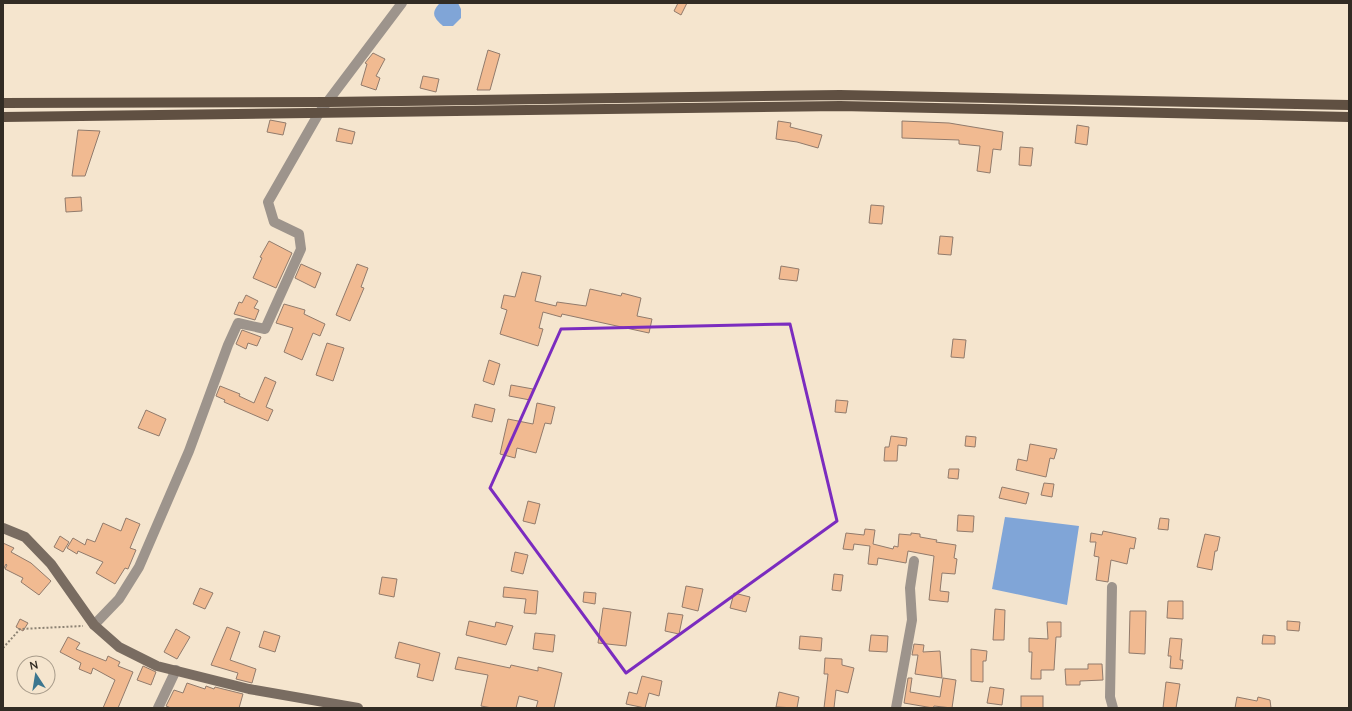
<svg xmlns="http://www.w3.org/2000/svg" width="1352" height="711" font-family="Lato,sans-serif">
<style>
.water{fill:#80a5d7}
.building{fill:#f1ba91;stroke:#917b6c}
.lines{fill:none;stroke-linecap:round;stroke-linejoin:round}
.path{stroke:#8c8273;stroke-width:2;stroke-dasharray:2 2;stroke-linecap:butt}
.street{stroke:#9d948c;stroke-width:10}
.secondary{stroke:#796c61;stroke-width:10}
.primary{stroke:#605042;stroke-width:10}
.marked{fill:none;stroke:#7b2cbf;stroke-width:3;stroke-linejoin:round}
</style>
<rect width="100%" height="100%" fill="#f5e5ce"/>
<g class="water">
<path d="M440,3H458L461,9V18L453,26H443C434,18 430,13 440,3Z"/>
<path d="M1005,517L1079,526L1067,605L992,589Z"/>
</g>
<g class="building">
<path d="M678,3H687L681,15L674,11Z"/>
<path d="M488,50L500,54L490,90H477Z"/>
<path d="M373,53L385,59L376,76L380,78L376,90L361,85L367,64L365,63Z"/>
<path d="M423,76L439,79L436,92L420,88Z"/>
<path d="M270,120L286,123L283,135L267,132Z"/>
<path d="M778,121L791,123L790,127L822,135L818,148L797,142L776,139Z"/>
<path d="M902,121L949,123L1003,132L1001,150L993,149L990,173L977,171L980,146L959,144V140L902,138Z"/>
<path d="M1077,125L1089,127L1087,145L1075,143Z"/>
<path d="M339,128L355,132L352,144L336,141Z"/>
<path d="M78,130L100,131L85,176H72Z"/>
<path d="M1020,147L1033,148L1031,166L1019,165Z"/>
<path d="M81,197L82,211L66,212L65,198Z"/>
<path d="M871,205L884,206L882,224L869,223Z"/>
<path d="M940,236L953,237L951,255L938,254Z"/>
<path d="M269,241L292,253L276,288L253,278L262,258L260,257Z"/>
<path d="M301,264L321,273L315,288L295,278Z"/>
<path d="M357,264L368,268L361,287L364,288L350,321L336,315Z"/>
<path d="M781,266L799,269L797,281L779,279Z"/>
<path d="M522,272L541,276L535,301L556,306L557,302L586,306L590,289L621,296L622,293L641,298L637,316L652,319L649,333L562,314L561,317L543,312L539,328L543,329L538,346L500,334L507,310L501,308L504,295L515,297Z"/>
<path d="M246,295L258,301L254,308L259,310L255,320L234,314L239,302L242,303Z"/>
<path d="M284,304L305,310L304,314L325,324L320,336L313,333L302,360L284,352L293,328L276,323Z"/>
<path d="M242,330L261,337L257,346L248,343L246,349L236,344Z"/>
<path d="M953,339L966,340L964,358L951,357Z"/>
<path d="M327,343L344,348L333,381L316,375Z"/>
<path d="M489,360L500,364L494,385L483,381Z"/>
<path d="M265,377L276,382L266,407L273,410L268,421L224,402L225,400L216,396L220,386L240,394L239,396L254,403Z"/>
<path d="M511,385L533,389L530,400L509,396Z"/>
<path d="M836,400L848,401L846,413L835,412Z"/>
<path d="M537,403L555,407L551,424L545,423L536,453L517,448L515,458L500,454L508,419L533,424Z"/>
<path d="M475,404L495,409L492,422L472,417Z"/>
<path d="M146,410L166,419L159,436L138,428Z"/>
<path d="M891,436L907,438L906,446L898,445L897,461H884L885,447H889Z"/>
<path d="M966,436L976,437L975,447L965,446Z"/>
<path d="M1030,444L1057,449L1054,459L1050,458L1046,477L1016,470L1018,459L1027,461Z"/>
<path d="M949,469H959L958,479L948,478Z"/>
<path d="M1044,483L1054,484L1052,497L1041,495Z"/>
<path d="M1002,487L1029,493L1026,504L999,498Z"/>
<path d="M528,501L540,504L535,524L523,521Z"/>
<path d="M958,515L974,516L973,532L957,531Z"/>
<path d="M126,518L140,524L130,548L136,550L128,569L125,568L115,584L96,573L103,562L78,551L77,554L67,548L73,538L85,545L87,539L95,542L103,523L121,531Z"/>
<path d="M1160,518L1169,519L1168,530L1158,529Z"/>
<path d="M865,529L875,530L873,544L893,549L894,546L898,547L899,534L911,535V533L920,534V537L937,540L936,542L956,545L954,558L957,559L955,574L942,573L940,591L949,592L948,602L929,600L934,556L908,551L906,563L878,558L877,565L868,564L870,546L854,544L853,550L843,549L846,533L864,535Z"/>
<path d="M1103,531L1136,538L1134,549L1130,548L1127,564L1111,560L1108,582L1096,580L1099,557L1094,556L1096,542H1090L1091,533L1102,535Z"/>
<path d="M1205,534L1220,537L1217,551H1215L1212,570L1197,567Z"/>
<path d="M60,536L69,542L63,552L54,547Z"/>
<path d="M3,543L14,548L11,552L31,563L51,581L39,595L21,582L23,578L5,569L7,565L6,564L3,570Z"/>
<path d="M515,552L528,555L523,574L511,571Z"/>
<path d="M834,574L843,575L841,591L832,590Z"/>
<path d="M382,577L397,579L394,597L379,594Z"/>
<path d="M686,586L703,589L698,611L682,607Z"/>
<path d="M504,587L538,591L536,614L524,613L526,599L503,597Z"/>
<path d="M200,588L213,593L205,609L193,604Z"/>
<path d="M584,592L596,593L595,604L583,602Z"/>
<path d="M734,593L750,597L746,612L730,608Z"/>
<path d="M1168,601H1183V619L1167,618Z"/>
<path d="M603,608L631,612L626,646L598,643Z"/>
<path d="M995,609L1005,610L1004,640H993Z"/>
<path d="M1130,611H1146L1145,654L1129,653Z"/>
<path d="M668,613L683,615L679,634L665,631Z"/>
<path d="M20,619L28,623L23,631L16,627Z"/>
<path d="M469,621L495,627L496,622L513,626L506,645L466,635Z"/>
<path d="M1287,621L1300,622L1299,631L1287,630Z"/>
<path d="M1047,622H1061V637H1056L1054,670H1041V679H1031L1032,652H1029V638L1048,639Z"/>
<path d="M227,627L240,632L230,660L256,669L252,683L236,679L238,673L211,665Z"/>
<path d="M176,629L190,637L177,659L164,652Z"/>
<path d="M264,631L280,636L275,652L259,647Z"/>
<path d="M535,633L555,635L553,652L533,649Z"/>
<path d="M871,635L888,636L887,652L869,651Z"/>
<path d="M1263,635L1275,636V644H1262Z"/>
<path d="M800,636L822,638L821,651L799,649Z"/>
<path d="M68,637L80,643L76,649L106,661L108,656L120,662L118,666L133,672L118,708H103L115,680L93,668L91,674L79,669L81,663L60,652Z"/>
<path d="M1170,638L1182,639L1180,660H1183L1182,669L1170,668L1171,656H1168Z"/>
<path d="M399,642L440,653L433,681L417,677L420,664L395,658Z"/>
<path d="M914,644L924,645L923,652L940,651L942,678L915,674L918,655H912Z"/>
<path d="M971,649L987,651L986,661H983V682L971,681Z"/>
<path d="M458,657L510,668L511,665L538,671V667L562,673L554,708H536L538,701L519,696L516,708H492L481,706L488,675L455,669Z"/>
<path d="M825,658L842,659V665L854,668L848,693L836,690L834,708H824L828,674H824Z"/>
<path d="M1088,664H1102L1103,680L1080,681V685H1066L1065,669H1088Z"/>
<path d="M143,666L156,672L151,685L137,680Z"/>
<path d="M642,676L662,681L659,696L649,693L645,708L626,704L629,692L637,694Z"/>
<path d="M908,678H912L910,692L940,697L943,678L956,680L952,708L934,706L933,708L904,703Z"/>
<path d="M1166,682L1180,684L1176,708H1163Z"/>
<path d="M187,683L205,689L206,686L214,689L215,687L243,694L239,708H171L166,706L174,690L183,693Z"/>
<path d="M990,687L1004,689L1002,705L987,703Z"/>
<path d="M779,692L799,697L797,708L776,707Z"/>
<rect x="1021" y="696" width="22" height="12"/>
<path d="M1237,697L1257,701L1258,697L1270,700L1271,708H1235Z"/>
</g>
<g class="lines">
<path class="path" d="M3,648L20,629L83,626"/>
<g class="street">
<path d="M1112,587L1110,697L1113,708"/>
<path d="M94,625L119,599L139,567L189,451L228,345L238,323L265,329L301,249L299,234L274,222L268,202L319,113L402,3"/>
<path d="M158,708L176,670"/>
<path d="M896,708L912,620L910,588L914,561"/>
</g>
<path class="secondary" d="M3,528L25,537L51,564L94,625L119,647L157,666L249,689L358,708"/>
<g class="primary">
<path d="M3,103L329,102L840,95L1349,105"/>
<path d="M3,117L840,106L1349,117"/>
</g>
</g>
<path class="marked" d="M790,324L837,521L626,673L490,488L561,329Z"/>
<rect width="1352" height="711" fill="none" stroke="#322c24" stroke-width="8"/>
<g transform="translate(36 675) rotate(348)"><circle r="19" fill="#f5e5ce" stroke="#a79b8a"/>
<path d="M0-3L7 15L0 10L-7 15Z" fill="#3c768f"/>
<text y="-6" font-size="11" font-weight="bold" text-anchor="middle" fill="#322c24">N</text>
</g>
</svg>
